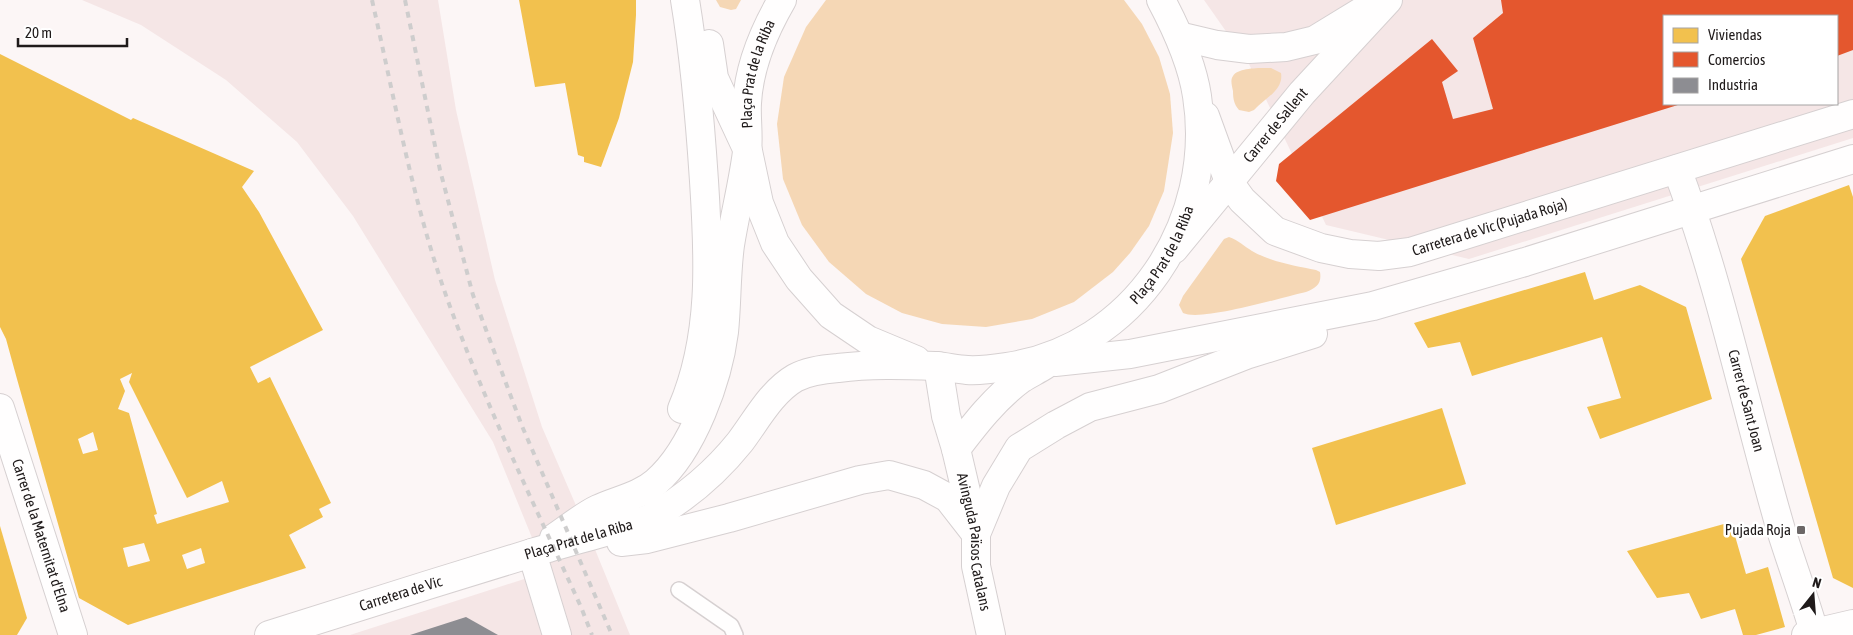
<svg xmlns="http://www.w3.org/2000/svg" width="1853" height="635" font-family="'Asap Condensed',sans-serif">
<style>
.built{fill:#f5e6e6;fill-rule:evenodd}
.green{fill:#f5d7b5}
.homes{fill:#f2c14e;fill-rule:evenodd}
.shops{fill:#e4572e}
.industry{fill:#8d8d92}
.lines{fill:none;stroke-linecap:round;stroke-linejoin:round}
.lane-casing{stroke:#d6d0d1;stroke-width:18}
.street-casing{stroke:#d6d0d1;stroke-width:30}
.secondary-casing{stroke:#d6d0d1;stroke-width:30}
.lane{stroke:#fffefe;stroke-width:15}
.street{stroke:#fffefe;stroke-width:28}
.secondary{stroke:#fffefe;stroke-width:28}
.rail{stroke:#cecdcd;stroke-width:4;stroke-dasharray:6 6;stroke-linecap:butt}
.poi-dot{fill:#6c6767;stroke:#fff;stroke-width:2}
.labels{text-anchor:middle;stroke-width:5;stroke-linejoin:round;paint-order:stroke}
.street-label{font-size:15px;fill:#1f1a1a;stroke:#fff}
.poi-label{font-size:15px;fill:#1f1a1a;stroke:#fff;text-anchor:end}
</style>
<rect width="100%" height="100%" fill="#fcf6f6"/>
<g class="built">
<path d="M82,0H438L456,110L495,280L542,427L594,547L630,635H350L546,572L493,442L353,216L297,142L226,80L141,25Z"/>
<path d="M1204,0H1853V138L1469,259L1326,225L1249,64ZM1664,16H1837V104H1664Z"/>
</g>
<g class="green">
<path d="M716,0H741L736,9L731,10L720,7Z"/>
<path d="M826,0H1124L1142,24L1159,57L1170,94L1173,133L1164,191L1149,226L1130,253L1113,272L1074,302L1032,319L986,327L942,324L902,313L866,294L829,262L802,225L783,179L777,124L784,77L806,27Z"/>
<path d="M1271,68L1281,73C1284,90 1264,99 1254,110L1249,112L1239,110C1234,104 1233,99 1233,91C1232,86 1230,80 1233,76C1238,67 1262,68 1271,68Z"/>
<path d="M1229,237C1238,240 1244,246 1252,251C1271,262 1296,266 1316,270L1320,272C1322,284 1316,288 1306,292C1283,297 1201,322 1183,313L1179,305L1183,296L1224,239Z"/>
</g>
<g class="homes">
<path d="M519,0H636V15L633,62L619,118L601,167L584,162V157L578,155L565,83L535,87Z"/>
<path d="M0,54L131,120L133,118L254,171L242,187L259,212L323,330L250,367L258,383L270,377L331,503L319,509L323,517L289,535L306,568L128,625L79,598L17,379L6,339L0,327ZM132,373L129,382L187,498L222,481L229,502L157,524L154,515L157,514L129,413L118,409L125,391L120,379ZM93,432L98,450L83,454L78,439ZM144,543L150,561L128,567L123,548ZM201,548L205,563L187,569L182,555Z"/>
<path d="M1849,185L1853,197V588L1833,578L1741,259L1765,216Z"/>
<path d="M1585,272L1594,300L1640,285L1686,307L1712,399L1600,439L1587,407L1621,398L1602,337L1472,376L1460,342L1428,348L1414,323Z"/>
<path d="M1442,408L1466,484L1336,525L1312,448Z"/>
<path d="M1731,522L1746,574L1768,567L1785,627L1756,635H1743L1735,609L1701,619L1689,593L1657,598L1627,551Z"/>
<path d="M0,526L27,618L17,635H0Z"/>
</g>
<path class="shops" d="M1501,0H1853V50L1837,56V16H1664V104H1681L1310,220L1276,181L1279,164L1432,39L1458,71L1442,82L1453,119L1493,109L1473,38L1503,13Z"/>
<path class="industry" d="M466,617L498,635H410Z"/>
<g class="lines">
<defs>
<path id="lane" d="M679,590L731,626L735,635"/>
<g id="street">
<path d="M1179,36L1217,45L1249,49L1286,47L1315,40L1369,7"/>
<path id="s1" d="M1677,169C1721,286 1746,410 1781,530C1792,565 1805,600 1815,635"/>
<path id="s2" d="M1174,249L1302,93L1388,0"/>
<path id="s3" d="M0,408L73,635"/>
<path d="M532,553L557,635"/>
<path d="M1806,635L1853,624"/>
</g>
<g id="secondary">
<path d="M709,44L714,78L748,151L759,203L775,243L799,279L831,315L868,340L916,360"/>
<path id="s4" d="M1205,116L1229,182L1242,200L1275,231L1321,248L1350,254L1379,256L1410,252L1853,114"/>
<path d="M1055,362L1130,354L1373,306L1525,262L1853,159"/>
<path id="s5" d="M938,366L946,416L956,449L976,534V566L991,635"/>
<path d="M682,409C713,337 709,258 704,181C700,120 695,60 685,0"/>
<path d="M956,449C975,424 995,398 1021,379C1029,374 1037,370 1045,365"/>
<path d="M976,534L996,486L1019,448L1056,425L1090,407L1159,389L1246,355L1313,334"/>
<path id="s6" d="M554,538C568,529 583,516 598,509C618,500 640,496 656,482C693,450 718,379 724,332C727,304 726,274 730,245C735,214 743,183 747,152C749,136 746,119 747,103C749,66 764,31 782,0"/>
<path d="M621,542L647,539L729,518L860,480L889,475L924,485L948,498L976,534"/>
<path id="s7" d="M269,635C358,607 446,579 535,552C561,544 588,537 615,529C627,525 641,523 652,517C685,498 716,472 740,442C756,421 771,392 795,378C808,371 823,369 838,368C870,364 903,365 935,366C946,367 956,369 967,370C980,371 993,369 1006,367C1134,349 1217,222 1197,96C1192,63 1177,30 1161,0"/>
</g>
</defs>
<use href="#lane" class="lane-casing"/>
<use href="#street" class="street-casing"/>
<use href="#secondary" class="secondary-casing"/>
<use href="#lane" class="lane"/>
<use href="#street" class="street"/>
<use href="#secondary" class="secondary"/>
<g class="rail">
<path d="M372,0C395,101 413,204 448,301C486,406 535,506 581,607L592,635"/>
<path d="M405,0L440,170L473,295L522,426L612,635"/>
</g>
</g>
<rect class="poi-dot" x="1796" y="525" width="10" height="10" rx="2.5"/>
<g class="labels">
<g class="street-label">
<text dy="5" stroke="none"><textPath href="#s6" startOffset="546">Plaça Prat de la Riba</textPath></text>
<text dy="5" stroke="none"><textPath href="#s2" startOffset="160">Carrer de Sallent</textPath></text>
<text dy="5" stroke="none"><textPath href="#s4" startOffset="360">Carretera de Vic (Pujada Roja)</textPath></text>
<text dy="5" stroke="none"><textPath href="#s7" startOffset="1016">Plaça Prat de la Riba</textPath></text>
<text dy="5" stroke="none"><textPath href="#s1" startOffset="242">Carrer de Sant Joan</textPath></text>
<text dy="5" stroke="none"><textPath href="#s7" startOffset="324">Plaça Prat de la Riba</textPath></text>
<text dy="5" stroke="none"><textPath href="#s3" startOffset="134">Carrer de la Maternitat d'Elna</textPath></text>
<text dy="5" stroke="none"><textPath href="#s5" startOffset="180">Avinguda Països Catalans</textPath></text>
<text dy="5" stroke="none"><textPath href="#s7" startOffset="138">Carretera de Vic</textPath></text>
</g>
<g class="poi-label">
<text x="1791" y="535">Pujada Roja</text>
</g>
</g>
<rect x="1663" y="15" width="175" height="90" fill="#ffffff" stroke="#a5a3a3"/>
<rect x="1673" y="28" width="25" height="15" fill="#f2c14e" stroke="#a5a3a3"/>
<text x="1708" y="40" font-size="15" fill="#1f1a1a">Viviendas</text>
<rect x="1673" y="52" width="25" height="15" fill="#e4572e" stroke="#a5a3a3"/>
<text x="1708" y="65" font-size="15" fill="#1f1a1a">Comercios</text>
<rect x="1673" y="78" width="25" height="15" fill="#8d8d92" stroke="#a5a3a3"/>
<text x="1708" y="90" font-size="15" fill="#1f1a1a">Industria</text>
<g transform="translate(1813 595) rotate(17)" stroke="#ffffff" stroke-width="4" paint-order="stroke">
<path d="M0-4L9 19L0 12L-9 19Z" fill="#1f1a1a"/>
<text y="-8" font-size="14" font-weight="bold" text-anchor="middle" fill="#1f1a1a">N</text>
</g>
<path d="M18 38v8h109v-8" fill="none" stroke="#1f1a1a" stroke-width="2.5"/>
<text x="25" y="38" font-size="15" fill="#1f1a1a" stroke="#ffffff" stroke-width="4" paint-order="stroke">20 m</text>
</svg>
